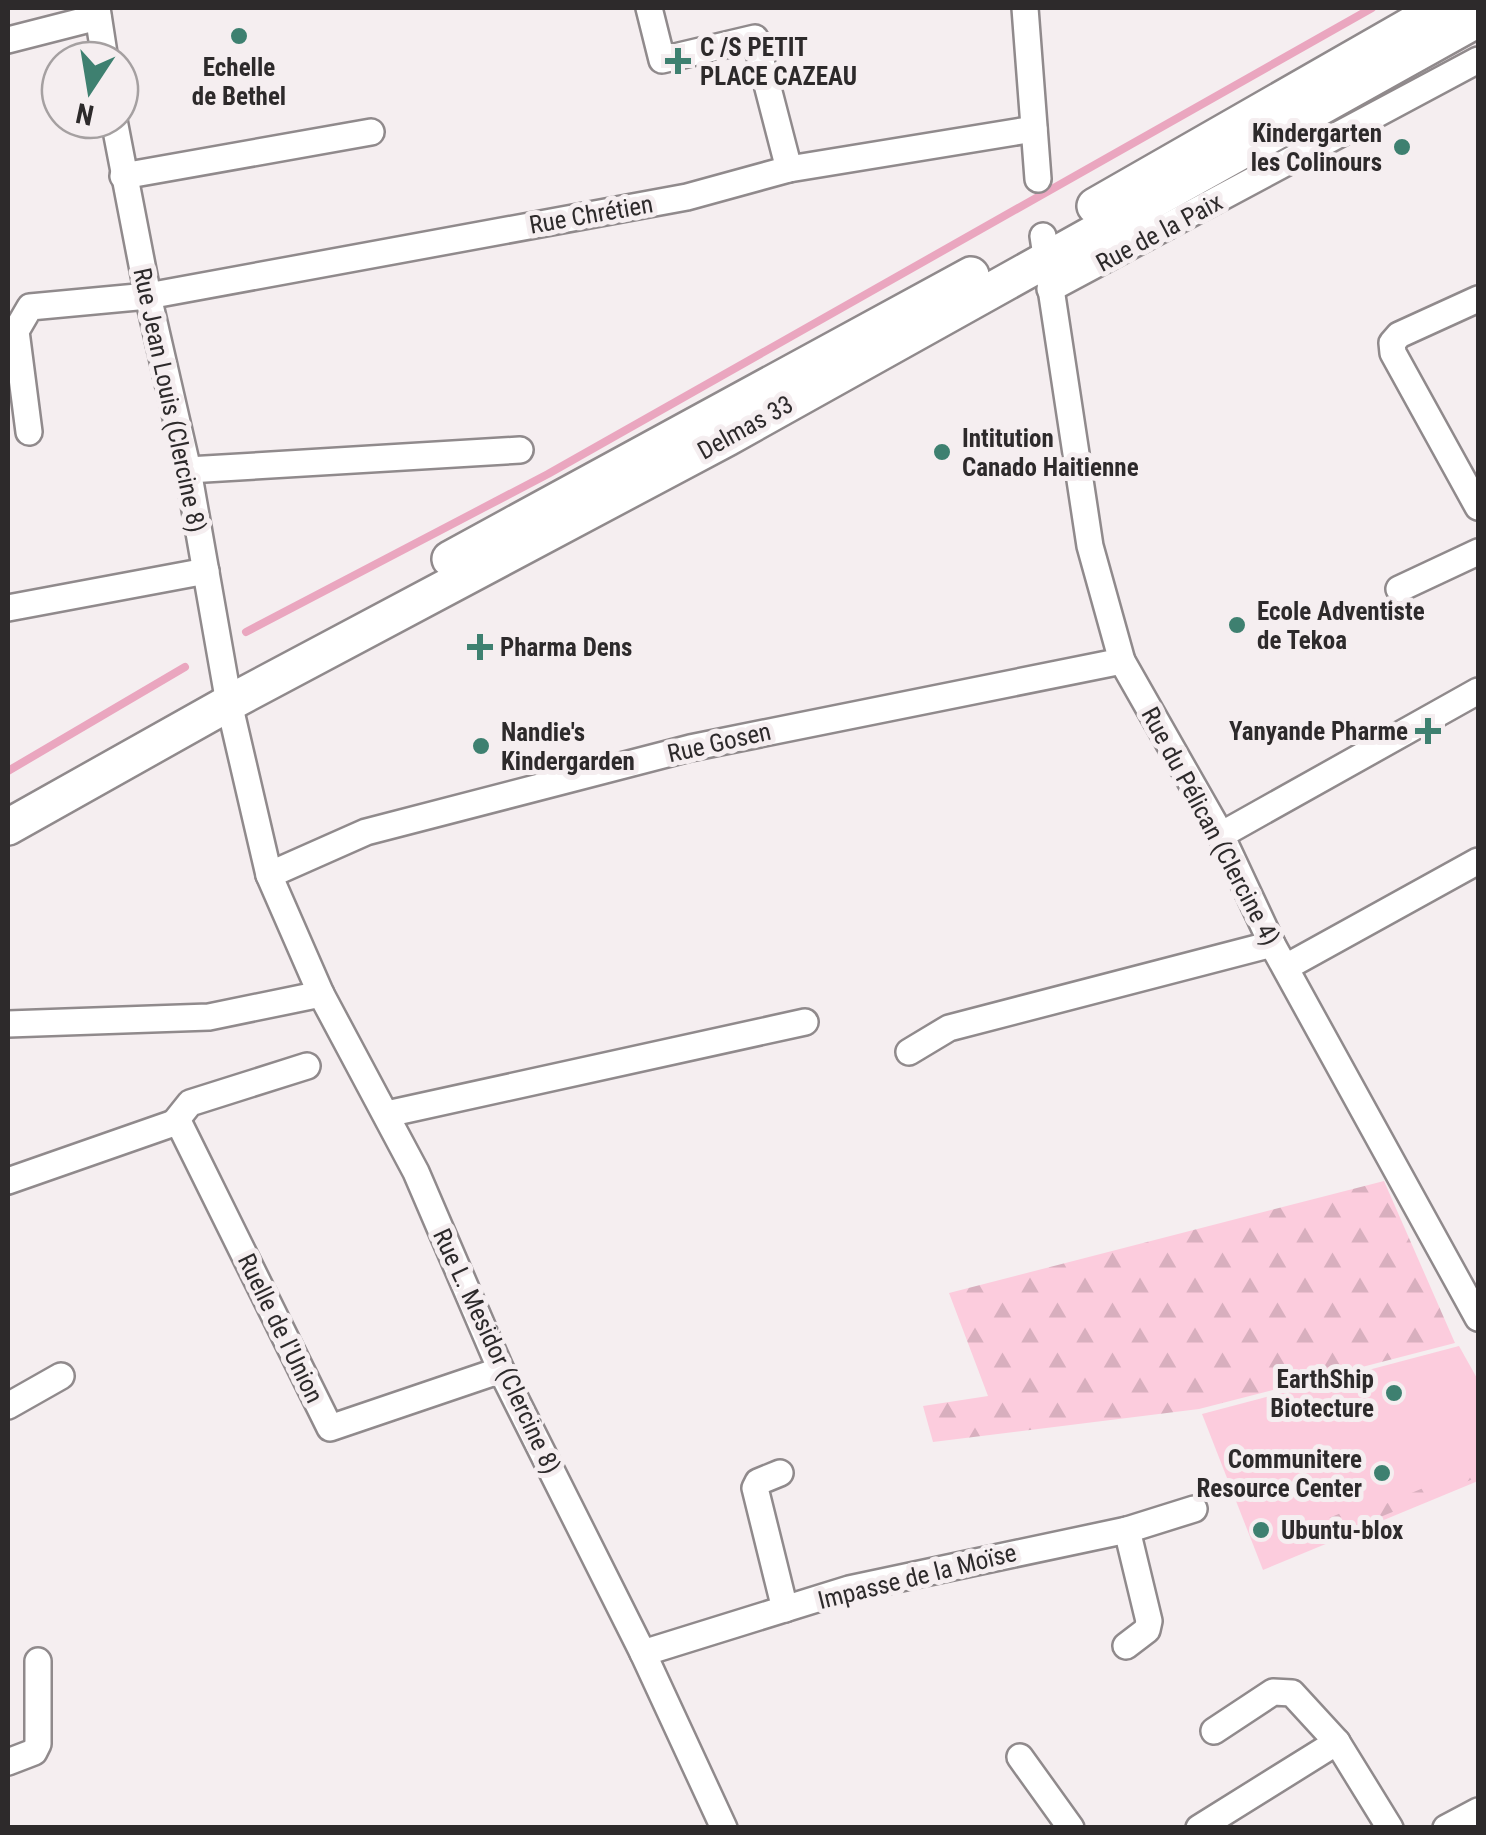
<svg xmlns="http://www.w3.org/2000/svg" width="1486" height="1835" font-family="'Roboto Condensed',sans-serif">
<style>
.green{fill:#fcccdd}
.forest{fill:url(#forest-firs)}
.lines{fill:none;stroke-linecap:round;stroke-linejoin:round}
.stream{stroke:#eaa6bf;stroke-width:8}
.minor-casing{stroke:#908a8c;stroke-width:30}
.secondary-casing{stroke:#908a8c;stroke-width:40}
.minor{stroke:#fff;stroke-width:25}
.secondary{stroke:#fff;stroke-width:35}
.poi-dot{fill:#3e8070;stroke:#f5eef0;stroke-width:4}
.labels{text-anchor:middle;stroke-width:10;stroke-linejoin:round;paint-order:stroke}
.poi-label{font-size:25px;font-weight:bold;fill:#2d2a2b;stroke:#f5eef0;text-anchor:start}
.street-label{font-size:25px;fill:#2d2a2b;stroke:#f5eef0}
</style>
<defs>
<pattern id="forest-firs" width="22" height="20" patternUnits="userSpaceOnUse" patternTransform="scale(2.5)"><rect width="22" height="20" fill="#fcccdd"/><path d="M5 1l3.5 6h-7zM16 11l3.5 6h-7z" fill="#d8afbe"/></pattern>
</defs>
<rect width="100%" height="100%" fill="#f5eef0"/>
<path class="green" d="M1459,1346L1478,1380V1481L1263,1570L1202,1414Z"/>
<g class="forest">
<path d="M1384,1181L1455,1343L1199,1409L933,1442L923,1406L988,1396L949,1293Z"/>
<path d="M1478,1452V1477L1307,1547V1527L1341,1513L1350,1519L1435,1483Z"/>
</g>
<g class="lines">
<g class="stream">
<path d="M246,632L548,474L1372,8"/>
<path d="M8,771L185,667"/>
</g>
<defs>
<g id="minor">
<path d="M97,8L105,60"/>
<path d="M649,8L662,60L755,38L789,169"/>
<path d="M1025,8L1038,179"/>
<path d="M8,40L98,17"/>
<path d="M114,120L148,296L188,470L229,703L269,875L321,994L416,1172L501,1370L643,1653L724,1828"/>
<path d="M123,176L371,132"/>
<path d="M1043,236L1090,546L1122,661L1221,835L1272,944L1478,1318"/>
<path d="M1050,289L1478,60"/>
<path d="M1478,299L1399,335L1392,343L1393,353L1478,507"/>
<path d="M29,432L16,331L30,307L148,296L687,197L789,169L1034,129"/>
<path d="M188,470L520,450"/>
<path d="M1399,589L1478,552"/>
<path d="M8,608L206,571"/>
<path d="M1221,835L1478,691"/>
<path d="M269,875L366,832L690,748L1122,661"/>
<path d="M1288,966L1478,861"/>
<path d="M8,1024L209,1017L321,994"/>
<path d="M909,1052L949,1028L1272,944"/>
<path d="M387,1114L805,1022"/>
<path d="M174,1123L181,1127L330,1428L501,1370"/>
<path d="M174,1123L190,1103L307,1066"/>
<path d="M8,1181L174,1123"/>
<path d="M8,1406L61,1376"/>
<path d="M780,1473L758,1482L755,1488L785,1609"/>
<path d="M1126,1646L1147,1630L1149,1621L1127,1530"/>
<path d="M643,1653L849,1589L1127,1530L1194,1509"/>
<path d="M1214,1731L1273,1692L1292,1693L1337,1742"/>
<path d="M1020,1757L1071,1828"/>
<path d="M8,1762L34,1752L38,1744V1661"/>
<path d="M1199,1828L1337,1742L1390,1828"/>
<path d="M1446,1828L1478,1811"/>
</g>
<g id="secondary">
<path d="M1095,206L1441,8"/>
<path d="M450,559L971,275"/>
<path d="M8,827L229,703L727,438L1478,19"/>
</g>
</defs>
<use href="#minor" class="minor-casing"/>
<use href="#secondary" class="secondary-casing"/>
<use href="#minor" class="minor"/>
<use href="#secondary" class="secondary"/>
</g>
<g class="poi-dot">
<circle cx="239" cy="36" r="10"/>
<path d="M673 46h10v10h10v10h-10v10h-10v-10h-10v-10h10z"/>
<circle cx="1402" cy="147" r="10"/>
<circle cx="942" cy="452" r="10"/>
<circle cx="1237" cy="625" r="10"/>
<path d="M475 632h10v10h10v10h-10v10h-10v-10h-10v-10h10z"/>
<path d="M1423 716h10v10h10v10h-10v10h-10v-10h-10v-10h10z"/>
<circle cx="481" cy="746" r="10"/>
<circle cx="1394" cy="1393" r="10"/>
<circle cx="1382" cy="1473" r="10"/>
<circle cx="1261" cy="1530" r="10"/>
</g>
<g class="labels">
<g class="poi-label">
<text x="700" y="56">C /S PETIT<tspan x="700" dy="29">PLACE CAZEAU</tspan></text>
<text x="239" y="76" text-anchor="middle">Echelle<tspan x="239" dy="29">de Bethel</tspan></text>
<text x="1382" y="142" text-anchor="end">Kindergarten<tspan x="1382" dy="29">les Colinours</tspan></text>
<text x="962" y="447">Intitution<tspan x="962" dy="29">Canado Haitienne</tspan></text>
<text x="1257" y="620">Ecole Adventiste<tspan x="1257" dy="29">de Tekoa</tspan></text>
<text x="500" y="656">Pharma Dens</text>
<text x="1408" y="740" text-anchor="end">Yanyande Pharme</text>
<text x="501" y="741">Nandie's<tspan x="501" dy="29">Kindergarden</tspan></text>
<text x="1374" y="1388" text-anchor="end">EarthShip<tspan x="1374" dy="29">Biotecture</tspan></text>
<text x="1362" y="1468" text-anchor="end">Communitere<tspan x="1362" dy="29">Resource Center</tspan></text>
<text x="1281" y="1539">Ubuntu-blox</text>
</g>
<g class="street-label">
<text transform="translate(591 214) rotate(-10)" y="9">Rue Chrétien</text>
<text transform="translate(1159 232) rotate(-28)" y="9">Rue de la Paix</text>
<text transform="translate(170 400) rotate(78)" y="9">Rue Jean Louis (Clercine 8)</text>
<text transform="translate(745 427) rotate(-29)" y="9">Delmas 33</text>
<text transform="translate(719 742) rotate(-13)" y="9">Rue Gosen</text>
<text transform="translate(1211 826) rotate(62)" y="9">Rue du Pélican (Clercine 4)</text>
<text transform="translate(281 1328) rotate(64)" y="9">Ruelle de l'Union</text>
<text transform="translate(497 1351) rotate(65)" y="9">Rue L. Mesidor (Clercine 8)</text>
<text transform="translate(917 1576) rotate(-14)" y="9">Impasse de la Moïse</text>
</g>
</g>
<rect width="1486" height="1835" fill="none" stroke="#2d2a2b" stroke-width="20"/>
<g transform="translate(90 90) rotate(192)"><circle r="48" fill="#f5eef0" stroke="#a5a0a1" stroke-width="2.5"/>
<path d="M0-8L18 38L0 25L-18 38Z" fill="#3e8070"/>
<text y="-15" font-size="28" font-weight="bold" text-anchor="middle" fill="#2d2a2b">N</text>
</g>
</svg>
